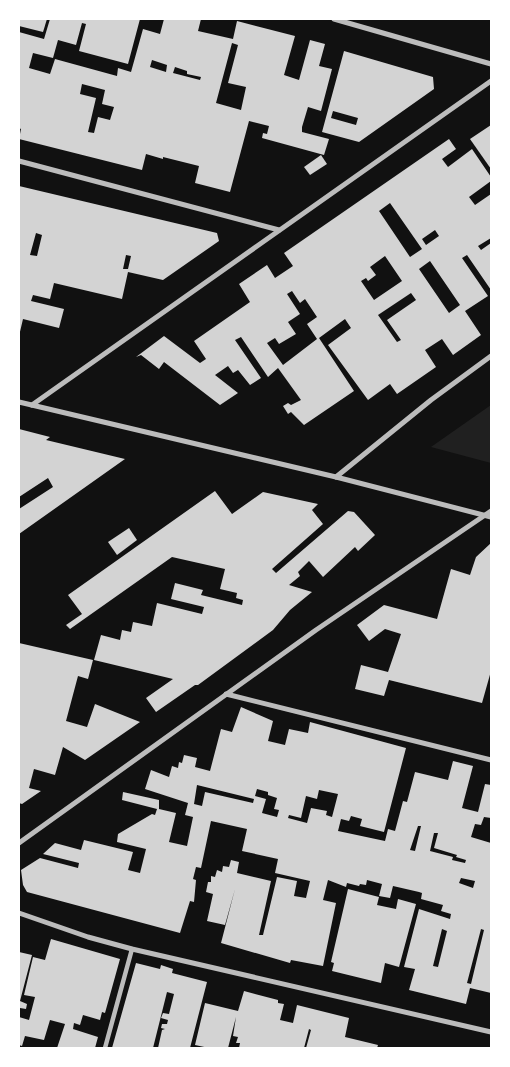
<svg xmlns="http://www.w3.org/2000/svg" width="510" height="1067" font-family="Karla,sans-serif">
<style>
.green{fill:#202020}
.building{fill:#d3d3d3;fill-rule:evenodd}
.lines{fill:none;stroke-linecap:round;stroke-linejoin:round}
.pedestrian{stroke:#bcbcbc;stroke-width:4.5}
.minor{stroke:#bcbcbc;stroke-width:5}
</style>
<rect width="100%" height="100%" fill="#111"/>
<path class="green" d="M491,405V463L431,447Z"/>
<g class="building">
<path d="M19,19H47L43,32L19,26Z"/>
<path d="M50,19H140L128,64L79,51L86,24L82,23L76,45L58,40L53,58L33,53L29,68L50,74L55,59L117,76L118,68L131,72L143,29L160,34L164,19H201L198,31L233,39L237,21L295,36L284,75L299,80L310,40L325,44L319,66L332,69L321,111L308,107L302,127V132L329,139L324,155L262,138L263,133L267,134L269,126L249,121L230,192L195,183L199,166L163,157V159L146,154L142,170L19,139L21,129L19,128V32L44,39ZM232,43L238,45L228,83L246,87L241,110L216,103ZM152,60L167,65L166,72L150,67ZM175,67L187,71V74L201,77L200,80L173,73ZM82,84L105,90L102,104L114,107L110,120L98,117L94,133L88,132L96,98L80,94Z"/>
<path d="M344,51L433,77L434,89L359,142L322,132ZM333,111L358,118L356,125L331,118Z"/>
<path d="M491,125V169L470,139Z"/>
<path d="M449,139L456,149L442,159L448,167L472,149L491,177V181L469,197L475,205L491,194V238L478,246L481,250L491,243V290L467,255L462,258L488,296L465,311L481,335L453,355L442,339L425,350L436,367L397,394L390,384L368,400L328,345L351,328L345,319L319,338L354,391L304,425L291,412L288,414L283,406L288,403L291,405L301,400L278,368L268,377L241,337L235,340L261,378L250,385L238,370L233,373L228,366L215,375L238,393L220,405L164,362L159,369L141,355L136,357L164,336L200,363L206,359L194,341L250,302L239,284L267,265L275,278L293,266L284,253ZM390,203L422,249L410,257L379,211ZM435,230L439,236L426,245L422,239ZM385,256L402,281L374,300L361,281L366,278L368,281L376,275L370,267ZM430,261L460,305L449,313L419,269ZM292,291L300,303L305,299L317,317L307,324L317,339L283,365L267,343L275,338L279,344L296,334L288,322L300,314L287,294ZM411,293L416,300L387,320L401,340L397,342L378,315Z"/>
<path d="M321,155L327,164L310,175L304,167Z"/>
<path d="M19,186L217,233L219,241L163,280L128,272L122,299L54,283L50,299L33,295L31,301L64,309L59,328L23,319L19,336ZM36,233L42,235L37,256L30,255ZM126,255L131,256L128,269H123Z"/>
<path d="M19,429L50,437L46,440L125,459L19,534V509L53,487L48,478L19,497Z"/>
<path d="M215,491L232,514L263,492L318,504L312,510L323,524L272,569L276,573L348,511L354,512L375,535L358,551L355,547L323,577L309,561L298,572L300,576L289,585L312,592L290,610L273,630L198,685H195L156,712L146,698L173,679L94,660L101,635L120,640L122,630L131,632L133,622L152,626L157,603L202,614L204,607L171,599L175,583L203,590L201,595L242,605L243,600L236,598L237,593L220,589L225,569L172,557L70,629L66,625L82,614L68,595Z"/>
<path d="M129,528L137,540L117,555L108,542Z"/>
<path d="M491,543V671L482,703L389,680L384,696L355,689L361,665L388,672L401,634L385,629L369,641L357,625L384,605L437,619L451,569L470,575L476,557Z"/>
<path d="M19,643L93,660L88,679L78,676L66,721L87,727L95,704L140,722L85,760L63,747L55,775L34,769L29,788L41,791L22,804L19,803Z"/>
<path d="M241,707L273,721L268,741L285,745L289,729L308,733L310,722L406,748L384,832L360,826L362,819L351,816L349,821L341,819L338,831L385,841L388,829L395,831L403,801L407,802L415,772L448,780L453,761L473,766L462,808L478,812L485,784L491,785V818L484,817L481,825L475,824L471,837L491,843V993L470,988L466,1004L409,990L415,969L404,967L419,909L450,919L451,914L441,911L443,905L421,899L422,893L419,892L393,886L390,898L379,896L382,884L367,880L366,885L360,884L359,886L347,883L346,887L328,880L323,900L336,903L323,966L291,960L290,963L221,943L235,889L225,925L207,921L213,894L206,892L208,882H211V876L215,877L217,870L222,872L223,866L229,867L231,860L239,862L237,873L271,881L259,935H263L277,877L297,881L294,896L306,898L310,881L275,873L278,859L242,851L247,829L211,821L201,868L196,867L193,879L196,880L194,902L190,901L180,933L27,892L23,885L21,870L40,858L78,868L79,863L43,854L55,843L81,850L84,840L133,852L128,870L140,873L146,849L117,842L118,834L152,814L155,815L157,809L122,800L123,792L159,800V809L176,813L169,842L187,846L193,817L185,815L188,803L145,789L151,770L169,777L172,766L178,768L179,762L182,763L184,755L197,758L195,767L210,771L221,729L232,732ZM197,785L254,799L253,803L205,792L202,806L194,804ZM257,789L268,792V795L277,798L274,809L279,810L277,817L262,813L266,799L255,796ZM319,790L338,794L332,817L326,815L327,811L311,808L307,823L288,818L289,815L301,818L306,796L317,799ZM418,826H421L415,851L410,850ZM434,833H438L434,848L457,855L456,857L466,860L465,863L452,860L453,857L430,851ZM461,878L475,881L473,888L459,883ZM442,929L447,931L438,967L433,966ZM481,929L484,930L471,984L467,983Z"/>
<path d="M348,889L379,897L377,905L396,909L398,899L416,904L399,967L385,963L381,983L332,971L334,963L331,962Z"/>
<path d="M51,939L120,959L105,1013L102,1012L100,1020L83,1015L80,1025L74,1023L73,1029L98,1037L95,1048H57L65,1024L50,1020L44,1040L25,1036L22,1046L19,1045V1017L29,1020L35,997L24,995L33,957L45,960Z"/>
<path d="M19,952L32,955L20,1001L27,1004L26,1009L20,1008L19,1011Z"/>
<path d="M136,963L160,969L161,965L173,969L172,973L207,982L190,1048H158L162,1030L165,1029L161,1028L162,1024H167L168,1020L161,1018L163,1013L169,1014L174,994L167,992L153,1048H112Z"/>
<path d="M244,991L278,1000V1003L284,1004L280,1020L293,1023L297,1005L349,1018L345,1037L378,1045L377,1048H306L311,1030L309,1029L304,1048H239L240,1043H236L238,1037L233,1036L236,1017L228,1048H209L195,1045L205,1003L238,1011Z"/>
</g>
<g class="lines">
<path class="pedestrian" d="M105,1048L132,949"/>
<g class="minor">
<path d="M334,19L491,64"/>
<path d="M19,161L279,230"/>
<path d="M19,402L336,477L491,517"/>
<path d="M32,405L491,81"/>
<path d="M336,477L431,400L491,356"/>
<path d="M226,694L491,760"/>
<path d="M19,843L316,630L491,511"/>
<path d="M19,913L88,937L132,949L491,1032"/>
</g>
</g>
<rect width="510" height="1067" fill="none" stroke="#ffffff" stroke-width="40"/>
</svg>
